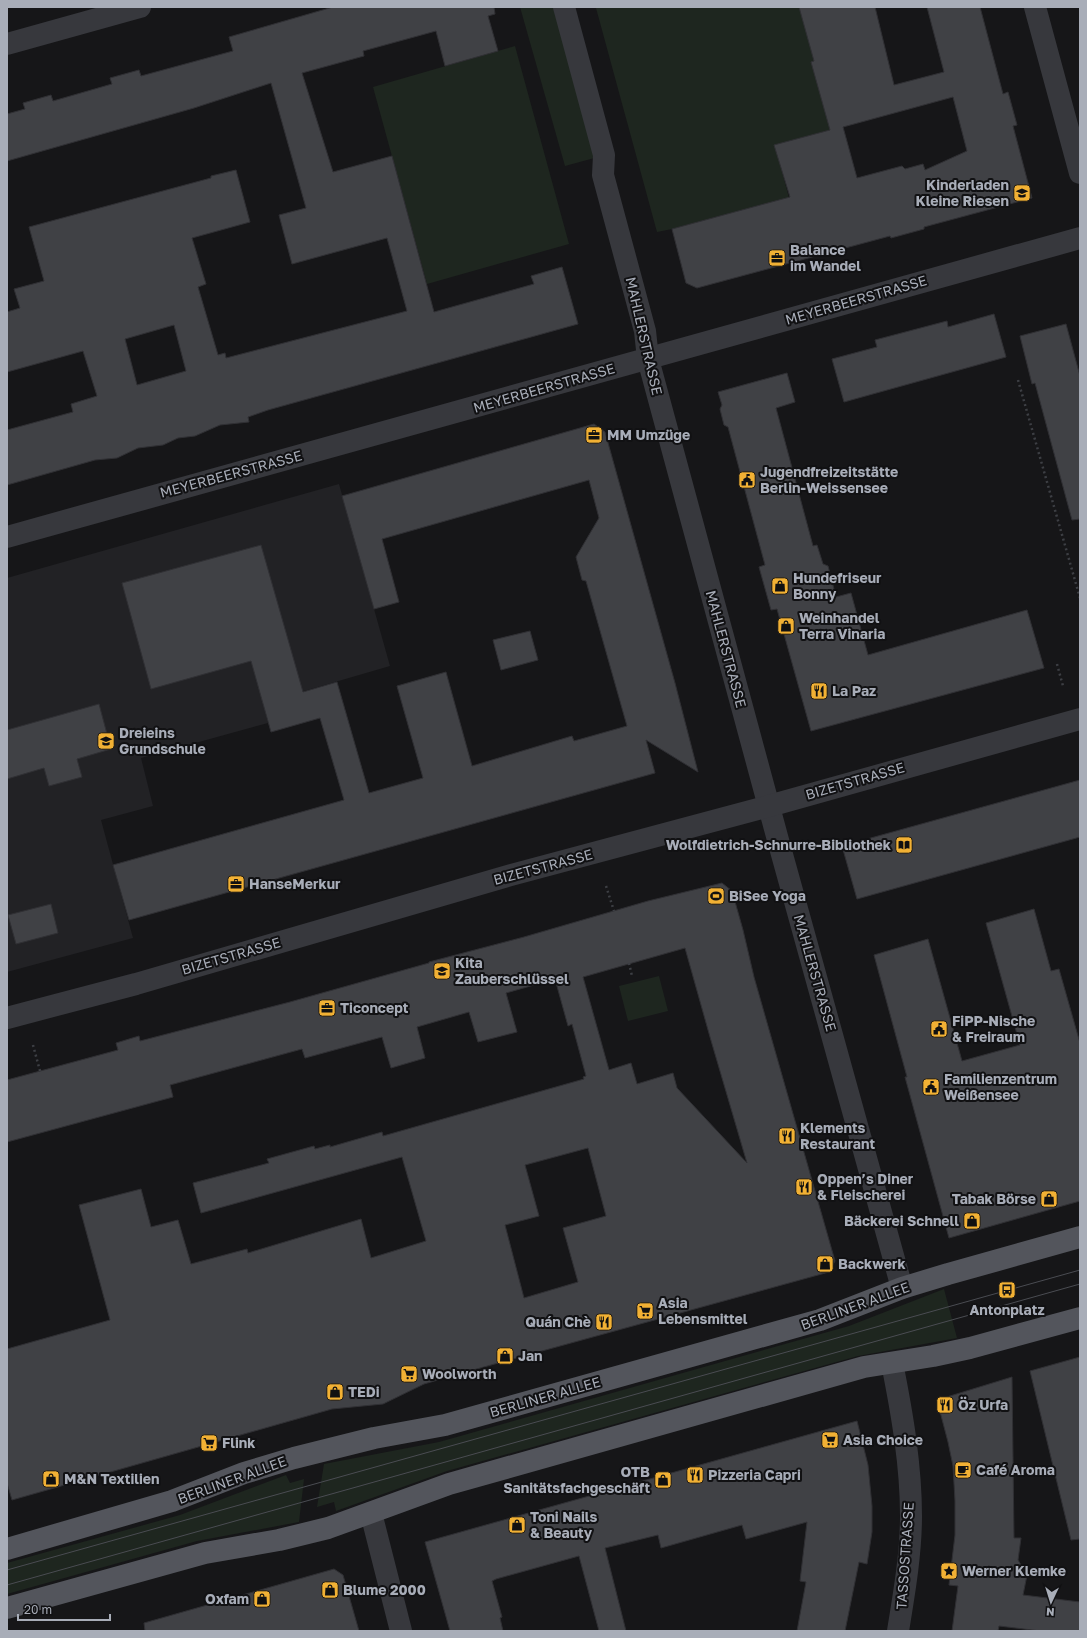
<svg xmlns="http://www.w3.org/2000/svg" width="1087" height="1638" font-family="'Golos Text',sans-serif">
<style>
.built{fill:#222225}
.green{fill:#1e261f}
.building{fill:#404145;stroke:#303034;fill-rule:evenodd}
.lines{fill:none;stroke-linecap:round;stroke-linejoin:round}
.path{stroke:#3d3f44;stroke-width:2.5;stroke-dasharray:2 3;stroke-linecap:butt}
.minor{stroke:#37383d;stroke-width:22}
.major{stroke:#53555c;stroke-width:22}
.tram{stroke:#4a4c52;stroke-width:1}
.labels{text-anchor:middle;stroke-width:4;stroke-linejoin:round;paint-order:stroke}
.poi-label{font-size:14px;font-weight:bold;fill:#a8adb8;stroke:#111113;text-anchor:start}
.street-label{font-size:14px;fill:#a8adb8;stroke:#111113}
</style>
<rect width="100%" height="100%" fill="#161618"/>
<path class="built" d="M339,484L390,666L263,703L268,723L141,758L153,806L101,820L133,938L7,972V578Z"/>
<g class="green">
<path d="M520,7H568L609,154L565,166Z"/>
<path d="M600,7H799L815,61L830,130L775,145L789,198L672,229L657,232L596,8Z"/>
<path d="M515,46L569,244L427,284L373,87Z"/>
<path d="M659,976L668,1011L628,1021L619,986Z"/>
<path d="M944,1289L957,1338L858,1356L447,1471L336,1511L334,1502L317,1507L324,1464L439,1442L849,1326Z"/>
<path d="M286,1475L290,1483L304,1479L299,1522L197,1541L7,1594V1563L180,1515Z"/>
</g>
<g class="building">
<path d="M333,7H494L495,14L488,16L498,51L445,66L436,31L363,51L364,56L302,73L333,172L392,156L434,312L534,284L531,276L562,267L578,324L268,410L248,417L249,422L220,425L195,436L178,438L163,445L138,448L117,458L95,460L7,485V430L73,412L71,404L97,396L83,351L7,372V312L20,308L14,289L44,281L29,227L211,178V176L236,170L250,222L192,238L206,284L198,287L218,355L225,353L226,358L407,311L387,238L292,264L279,215L306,208L271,83L194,108L7,161V114L25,109L23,103L51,95L53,101L112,84L110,78L139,70L141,76L233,51L229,37ZM174,325L186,371L137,385L125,339Z"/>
<path d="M799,7H875L894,85L944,72L927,7H980L1003,94L1008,92L1017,125L1013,126L1032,198L924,227V229L891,238L890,236L697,288L686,283L672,229L790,197L774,145L830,130L811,62L814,61ZM953,97L967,151L925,170L923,164L905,169L902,166L857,178L843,127Z"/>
<path d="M994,314L1006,357L844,402L832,359L877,347L875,340L947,321L948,327Z"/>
<path d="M1066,324L1080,376V519L1072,520L1035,383L1032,384L1020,336Z"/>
<path d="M787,373L795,402L776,408L813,546L817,545L823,564L828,566L836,597L851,593L868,655L1027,610L1044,668L811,731L777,609L771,610L759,567L765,565L728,427L724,425L720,409L722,405L718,392Z"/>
<path d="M594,424L605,432L675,683L698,772L646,740L655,773L129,920L113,865L344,800L320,718L271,732L251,661L151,689L122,583L261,545L303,692L337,682L369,793L423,778L397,686L446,672L472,766L572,736L574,741L627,726L586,581L582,580L576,557L599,518L589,480L382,539L399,602L374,609L342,496Z"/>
<path d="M530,631L538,660L501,670L493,640Z"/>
<path d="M99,704L111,749L77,759L82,777L49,786L44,768L7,779V730Z"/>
<path d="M1080,780V837L857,899L842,846Z"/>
<path d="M722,883L732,891L743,930L754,977L835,1261L829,1272L462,1373L424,1384L383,1404L332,1409L12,1500L7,1483V1349L110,1320L79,1205L141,1189L151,1227L178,1220L191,1264L247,1249L248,1253L361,1219L371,1258L426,1241L402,1157L201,1213L193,1183L269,1163L267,1159L314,1146L315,1149L330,1145V1147L382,1132L383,1136L584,1079L583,1077L586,1076L572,1024L568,1026L555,979L506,993L517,1032L478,1042L469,1012L417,1027L425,1058L391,1068L382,1037L305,1058L302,1049L170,1085L173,1097L7,1142V1080L118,1050L116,1043L139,1036L140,1041L290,1002L429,963V962L524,937L648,901ZM685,948L710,1037L747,1163L677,1088L673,1073L637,1084L631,1063L609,1070L583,977ZM588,1148L606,1216L563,1228L578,1282L524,1298L505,1225L539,1216L525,1165Z"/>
<path d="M51,904L58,933L16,944L8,915Z"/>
<path d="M1034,909L1051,971L1059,969L1080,1043V1201L949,1238L905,1077H907L874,955L928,939L962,1061L1020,1045L986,923Z"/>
<path d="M1080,1357V1539L1071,1540L1030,1371Z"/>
<path d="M1012,1377L1014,1538H1021L1018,1560L1027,1575L1023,1595L1080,1602V1631H1040L999,1626L998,1631H952L958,1586L949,1585L955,1535V1501L953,1466L948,1442L937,1400Z"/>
<path d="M857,1421L868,1465L872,1506V1532L867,1564L859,1562L845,1631H797L806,1582L800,1581L807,1522L746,1539L742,1525L661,1548L658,1535L605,1548L626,1631H599L579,1556L496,1579L492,1581L502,1617L500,1618L503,1631H450L425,1542Z"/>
<path d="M334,1569L343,1575L359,1631H145L144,1623Z"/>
</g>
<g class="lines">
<g class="path">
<path d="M1018,380L1080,598"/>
<path d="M1057,664L1063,686"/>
<path d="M606,886L614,911"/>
<path d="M629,963L632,976"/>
<path d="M33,1045L40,1071"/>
</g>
<g class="minor">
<path d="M564,7L604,155L603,175L645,331L648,359L778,840L902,1288"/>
<path d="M1035,7L1080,173"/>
<path d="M7,44L140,7"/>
<path d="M7,537L1080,238"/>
<path d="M7,1018L136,984L511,875L769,806L1080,719"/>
<path d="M892,1363C902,1413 911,1465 911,1516C911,1554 904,1594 898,1631"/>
<path d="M371,1513L401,1631"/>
</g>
<g class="major">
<path d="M7,1549L172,1501L244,1473L294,1458L374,1438L445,1425L820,1320L902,1288L948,1274L1080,1237"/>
<path d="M7,1608L205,1553L279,1540L328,1528L449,1484L864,1367L933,1356L970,1348L1080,1318"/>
</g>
<g class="tram">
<path d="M7,1570L1080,1270"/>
<path d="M7,1585L1080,1284"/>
</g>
</g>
<defs>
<symbol id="school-square" viewBox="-11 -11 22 22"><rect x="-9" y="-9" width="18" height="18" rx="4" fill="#f2b134" stroke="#111113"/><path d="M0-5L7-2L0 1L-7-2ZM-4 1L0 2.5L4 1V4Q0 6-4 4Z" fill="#111"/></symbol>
<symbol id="office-square" viewBox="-11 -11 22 22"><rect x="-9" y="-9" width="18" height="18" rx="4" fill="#f2b134" stroke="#111113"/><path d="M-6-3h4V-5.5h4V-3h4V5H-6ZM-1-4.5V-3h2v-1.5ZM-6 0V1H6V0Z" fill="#111"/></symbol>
<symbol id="civic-square" viewBox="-11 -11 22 22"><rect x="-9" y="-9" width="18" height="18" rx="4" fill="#f2b134" stroke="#111113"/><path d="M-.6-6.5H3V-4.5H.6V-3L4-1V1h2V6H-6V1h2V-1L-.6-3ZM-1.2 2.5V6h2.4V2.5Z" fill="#111"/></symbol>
<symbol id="shop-square" viewBox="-11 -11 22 22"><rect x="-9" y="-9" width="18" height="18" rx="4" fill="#f2b134" stroke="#111113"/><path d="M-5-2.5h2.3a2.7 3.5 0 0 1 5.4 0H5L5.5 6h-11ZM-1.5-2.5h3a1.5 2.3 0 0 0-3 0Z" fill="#111"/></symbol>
<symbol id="restaurant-square" viewBox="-11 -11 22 22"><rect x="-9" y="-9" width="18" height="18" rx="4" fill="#f2b134" stroke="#111113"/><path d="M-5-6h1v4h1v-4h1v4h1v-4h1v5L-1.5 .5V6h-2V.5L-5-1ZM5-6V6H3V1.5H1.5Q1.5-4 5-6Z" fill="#111"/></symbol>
<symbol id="library-square" viewBox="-11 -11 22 22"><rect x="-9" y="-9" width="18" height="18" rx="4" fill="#f2b134" stroke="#111113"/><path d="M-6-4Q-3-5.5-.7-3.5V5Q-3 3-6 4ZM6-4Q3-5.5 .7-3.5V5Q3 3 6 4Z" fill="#111"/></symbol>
<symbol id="stadium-square" viewBox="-11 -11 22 22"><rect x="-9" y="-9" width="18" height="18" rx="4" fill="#f2b134" stroke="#111113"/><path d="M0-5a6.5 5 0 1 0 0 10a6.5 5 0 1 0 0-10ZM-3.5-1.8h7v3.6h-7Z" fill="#111"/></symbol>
<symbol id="bus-square" viewBox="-11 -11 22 22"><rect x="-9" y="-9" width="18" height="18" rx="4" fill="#f2b134" stroke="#111113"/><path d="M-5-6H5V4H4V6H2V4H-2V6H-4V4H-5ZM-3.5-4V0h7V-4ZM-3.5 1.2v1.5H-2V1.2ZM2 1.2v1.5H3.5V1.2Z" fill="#111"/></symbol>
<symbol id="supermarket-square" viewBox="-11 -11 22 22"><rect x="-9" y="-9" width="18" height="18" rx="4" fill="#f2b134" stroke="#111113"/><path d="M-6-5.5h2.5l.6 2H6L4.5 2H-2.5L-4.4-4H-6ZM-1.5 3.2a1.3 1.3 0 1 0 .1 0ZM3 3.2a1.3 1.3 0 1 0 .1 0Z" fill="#111"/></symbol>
<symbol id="cafe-square" viewBox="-11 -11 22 22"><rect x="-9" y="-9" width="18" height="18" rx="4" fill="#f2b134" stroke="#111113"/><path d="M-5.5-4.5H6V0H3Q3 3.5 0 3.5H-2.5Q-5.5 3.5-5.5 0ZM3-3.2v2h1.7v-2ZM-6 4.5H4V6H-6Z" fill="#111"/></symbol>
<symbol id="sight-square" viewBox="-11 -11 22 22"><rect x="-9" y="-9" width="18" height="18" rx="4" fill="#f2b134" stroke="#111113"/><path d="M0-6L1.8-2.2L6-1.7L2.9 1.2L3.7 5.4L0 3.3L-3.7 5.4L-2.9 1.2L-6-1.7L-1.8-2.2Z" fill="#111"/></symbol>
</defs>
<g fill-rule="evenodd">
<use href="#school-square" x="1012" y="183" width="20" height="20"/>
<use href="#office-square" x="767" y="248" width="20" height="20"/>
<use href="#office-square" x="584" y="425" width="20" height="20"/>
<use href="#civic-square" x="737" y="470" width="20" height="20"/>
<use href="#shop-square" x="770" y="576" width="20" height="20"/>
<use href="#shop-square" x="776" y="616" width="20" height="20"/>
<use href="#restaurant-square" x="809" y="681" width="20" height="20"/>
<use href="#school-square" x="96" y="731" width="20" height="20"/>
<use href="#library-square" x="894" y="835" width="20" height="20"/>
<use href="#office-square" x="226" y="874" width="20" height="20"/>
<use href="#stadium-square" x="706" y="886" width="20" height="20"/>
<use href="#school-square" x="432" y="961" width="20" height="20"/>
<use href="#office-square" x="317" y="998" width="20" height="20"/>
<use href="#civic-square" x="929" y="1019" width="20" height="20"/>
<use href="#civic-square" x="921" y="1077" width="20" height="20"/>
<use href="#restaurant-square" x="777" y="1126" width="20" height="20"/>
<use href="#restaurant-square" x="794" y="1177" width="20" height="20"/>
<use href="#shop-square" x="1039" y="1189" width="20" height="20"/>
<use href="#shop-square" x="962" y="1211" width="20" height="20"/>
<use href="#shop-square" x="815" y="1254" width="20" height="20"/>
<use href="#bus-square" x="997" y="1280" width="20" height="20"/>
<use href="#supermarket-square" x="635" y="1301" width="20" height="20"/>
<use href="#restaurant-square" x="594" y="1312" width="20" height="20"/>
<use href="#shop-square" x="495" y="1346" width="20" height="20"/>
<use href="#supermarket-square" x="399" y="1364" width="20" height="20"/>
<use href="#shop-square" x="325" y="1382" width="20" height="20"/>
<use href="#restaurant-square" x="935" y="1395" width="20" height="20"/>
<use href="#supermarket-square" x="820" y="1430" width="20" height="20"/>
<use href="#supermarket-square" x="199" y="1433" width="20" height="20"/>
<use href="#cafe-square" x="953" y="1460" width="20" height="20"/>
<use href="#restaurant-square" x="685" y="1465" width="20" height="20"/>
<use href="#shop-square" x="41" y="1469" width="20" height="20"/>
<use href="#shop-square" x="653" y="1470" width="20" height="20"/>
<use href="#shop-square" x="507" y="1515" width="20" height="20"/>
<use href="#sight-square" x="939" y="1561" width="20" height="20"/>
<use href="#shop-square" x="320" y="1580" width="20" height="20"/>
<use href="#shop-square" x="252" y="1589" width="20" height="20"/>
</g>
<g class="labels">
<g class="poi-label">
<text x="1009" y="190" text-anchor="end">Kinderladen<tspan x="1009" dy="16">Kleine Riesen</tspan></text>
<text x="790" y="255">Balance<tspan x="790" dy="16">im Wandel</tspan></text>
<text x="607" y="440">MM Umzüge</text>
<text x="760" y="477">Jugendfreizeitstätte<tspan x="760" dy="16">Berlin-Weissensee</tspan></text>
<text x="793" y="583">Hundefriseur<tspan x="793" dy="16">Bonny</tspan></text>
<text x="799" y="623">Weinhandel<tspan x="799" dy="16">Terra Vinaria</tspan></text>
<text x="832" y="696">La Paz</text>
<text x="119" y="738">Dreieins<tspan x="119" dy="16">Grundschule</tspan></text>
<text x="891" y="850" text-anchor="end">Wolfdietrich-Schnurre-Bibliothek</text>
<text x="249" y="889">HanseMerkur</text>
<text x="729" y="901">BiSee Yoga</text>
<text x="455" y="968">Kita<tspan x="455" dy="16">Zauberschlüssel</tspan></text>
<text x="340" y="1013">Ticoncept</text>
<text x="952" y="1026">FiPP-Nische<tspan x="952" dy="16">&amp; Freiraum</tspan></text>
<text x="944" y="1084">Familienzentrum<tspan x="944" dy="16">Weißensee</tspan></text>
<text x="800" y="1133">Klements<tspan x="800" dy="16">Restaurant</tspan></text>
<text x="817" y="1184">Oppen’s Diner<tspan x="817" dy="16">&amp; Fleischerei</tspan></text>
<text x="1036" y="1204" text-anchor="end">Tabak Börse</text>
<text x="959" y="1226" text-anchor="end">Bäckerei Schnell</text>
<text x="838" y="1269">Backwerk</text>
<text x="658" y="1308">Asia<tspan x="658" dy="16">Lebensmittel</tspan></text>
<text x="1007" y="1315" text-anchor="middle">Antonplatz</text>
<text x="591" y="1327" text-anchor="end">Quán Chè</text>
<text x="518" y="1361">Jan</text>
<text x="422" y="1379">Woolworth</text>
<text x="348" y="1397">TEDi</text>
<text x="958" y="1410">Öz Urfa</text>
<text x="843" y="1445">Asia Choice</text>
<text x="222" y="1448">Flink</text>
<text x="976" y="1475">Café Aroma</text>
<text x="650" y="1477" text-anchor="end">OTB<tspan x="650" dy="16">Sanitätsfachgeschäft</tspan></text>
<text x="708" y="1480">Pizzeria Capri</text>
<text x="64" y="1484">M&amp;N Textilien</text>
<text x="530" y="1522">Toni Nails<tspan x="530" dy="16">&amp; Beauty</tspan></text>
<text x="962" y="1576">Werner Klemke</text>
<text x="343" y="1595">Blume 2000</text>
<text x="249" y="1604" text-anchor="end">Oxfam</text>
</g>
<g class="street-label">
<text transform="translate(856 300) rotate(-16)" y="5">MEYERBEERSTRASSE</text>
<text transform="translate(644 336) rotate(77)" y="5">MAHLERSTRASSE</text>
<text transform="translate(544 388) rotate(-16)" y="5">MEYERBEERSTRASSE</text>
<text transform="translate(231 474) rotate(-15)" y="5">MEYERBEERSTRASSE</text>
<text transform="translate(726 649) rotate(75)" y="5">MAHLERSTRASSE</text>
<text transform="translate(855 781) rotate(-16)" y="5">BIZETSTRASSE</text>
<text transform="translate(543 867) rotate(-15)" y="5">BIZETSTRASSE</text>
<text transform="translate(231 956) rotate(-16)" y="5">BIZETSTRASSE</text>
<text transform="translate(815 973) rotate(74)" y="5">MAHLERSTRASSE</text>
<text transform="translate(855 1306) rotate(-20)" y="5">BERLINER ALLEE</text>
<text transform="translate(545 1397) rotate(-16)" y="5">BERLINER ALLEE</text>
<text transform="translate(232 1480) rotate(-20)" y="5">BERLINER ALLEE</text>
<text transform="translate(905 1556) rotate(-86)" y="5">TASSOSTRASSE</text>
</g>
</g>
<rect width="1087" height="1638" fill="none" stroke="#a8adb8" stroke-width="16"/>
<g transform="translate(1051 1602) rotate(184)" stroke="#111113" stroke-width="3" paint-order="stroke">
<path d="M0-3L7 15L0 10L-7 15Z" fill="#a8adb8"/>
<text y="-6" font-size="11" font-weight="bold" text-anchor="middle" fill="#a8adb8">N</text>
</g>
<path d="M18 1614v6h92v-6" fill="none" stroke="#a8adb8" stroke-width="2"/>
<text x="24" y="1614" font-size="12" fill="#a8adb8" stroke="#111113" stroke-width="3" paint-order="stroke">20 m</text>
</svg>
